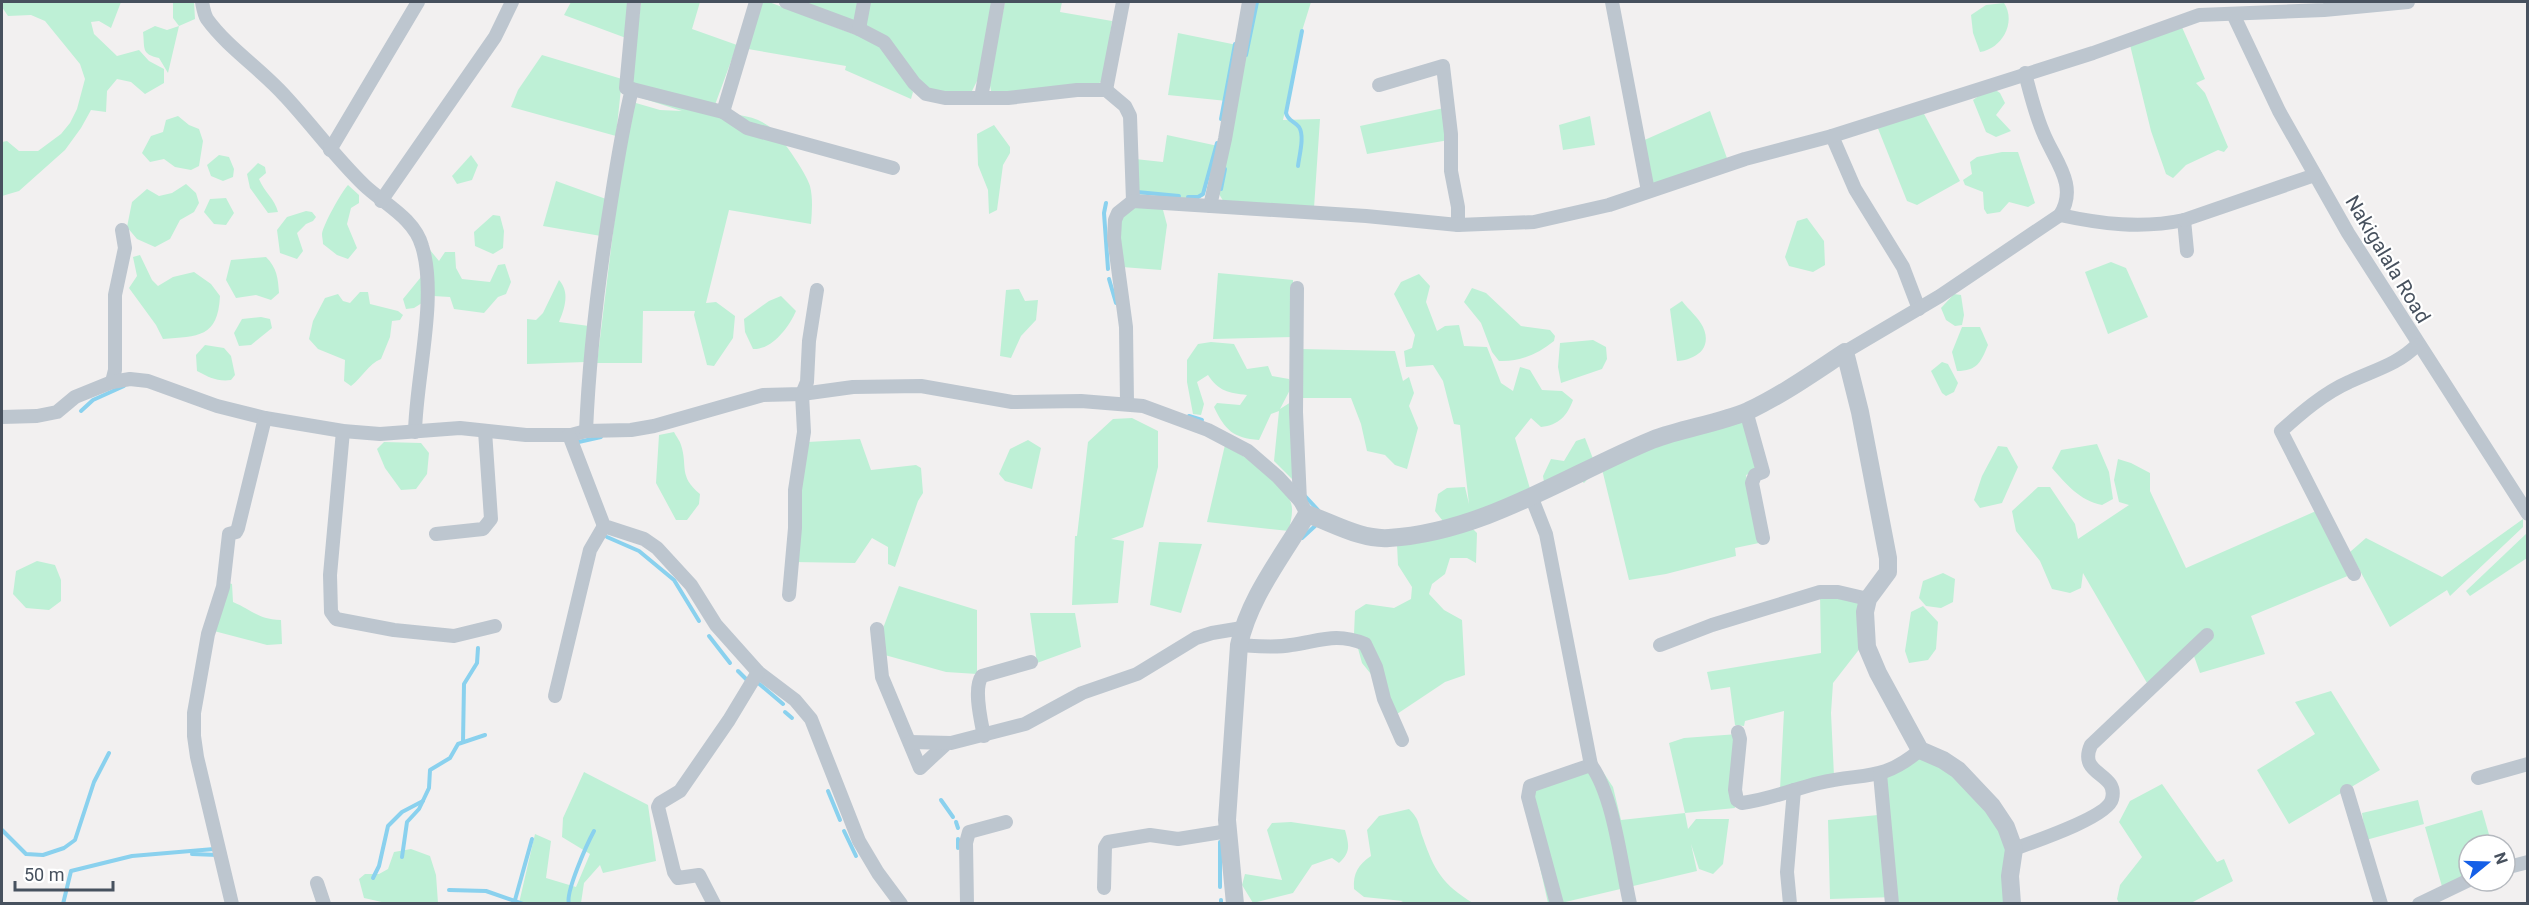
<svg xmlns="http://www.w3.org/2000/svg" width="2529" height="905" font-family="Roboto,sans-serif">
<style>
.green{fill:#bef0d6}
.lines{fill:none;stroke-linecap:round;stroke-linejoin:round}
.stream{stroke:#8ad1ee;stroke-width:4}
.minor{stroke:#bdc6cf;stroke-width:14}
.tertiary{stroke:#bdc6cf;stroke-width:18}
.labels{text-anchor:middle;stroke-width:4.5;stroke-linejoin:round;paint-order:stroke}
.street-label{font-size:20px;fill:#47515e;stroke:#fff}
</style>
<rect width="100%" height="100%" fill="#f2f0f0"/>
<g class="green">
<path d="M2,2H121L111,28L99,21L91,22L94,34L117,56L139,50L149,61L164,69V83L145,94L131,82L117,79L107,91L106,112L91,110L81,128L65,150L19,191L2,196V142L7,141L19,151H38L61,134L70,123L77,109L85,79L80,64L45,21L31,15L8,16L2,7Z"/>
<path d="M173,2H194L195,19L179,26L168,73L159,58C141,54 145,49 143,32L155,26L167,30L179,26L173,18Z"/>
<path d="M571,2H628L626,38L564,15Z"/>
<path d="M641,2H700L692,29L737,45L712,113C731,114 751,114 767,125C778,131 807,174 810,186C813,198 812,211 811,224L729,210L706,303L716,302L735,316L733,338L714,366L707,365L694,315L695,311H643L642,363H597L629,101L660,110L682,111L629,94Z"/>
<path d="M762,2H769L885,46L913,92L911,99L845,70L846,66L748,49Z"/>
<path d="M800,2H858L856,23Z"/>
<path d="M869,2H993L981,73L972,91L960,94L923,88L864,27Z"/>
<path d="M1005,2H1062L1060,12L1112,21L1104,80L1096,85L997,92L991,91L989,80Z"/>
<path d="M1255,2H1311L1302,31L1283,120L1320,119L1314,208L1225,204L1219,194Z"/>
<path d="M2004,3C2017,23 2001,49 1980,52L1973,33L1971,15L1986,5Z"/>
<path d="M2181,25L2205,79L2196,83L2205,93L2228,147L2224,152L2218,150L2186,165L2173,178L2166,174L2151,131L2130,45Z"/>
<path d="M1178,33L1237,45L1227,101L1168,95Z"/>
<path d="M542,55L622,79L616,136L511,107L518,90Z"/>
<path d="M1991,87L2000,93L2005,103L1996,115L2011,131L1996,137L1986,132L1973,100Z"/>
<path d="M1444,108L1449,140L1367,154L1360,126Z"/>
<path d="M1710,111L1728,161L1649,185L1640,142Z"/>
<path d="M1923,112L1960,181L1917,205L1907,201L1877,126Z"/>
<path d="M178,116L189,125L199,129L203,141L199,166L191,170L175,167L164,159L150,162L142,153L151,136L163,132L166,120Z"/>
<path d="M1590,116L1595,145L1563,150L1559,125Z"/>
<path d="M994,125L1010,147V153L1003,165L997,210L989,214L988,190L978,165L977,134Z"/>
<path d="M1167,135L1218,146L1204,196L1197,199L1135,194V159L1163,162Z"/>
<path d="M2002,152H2018L2035,203L2028,207L2009,202L2000,212L1987,214L1984,209L1983,192L1965,185L1963,180L1972,174L1970,162L1977,157Z"/>
<path d="M219,155L229,157L234,169L233,177L223,181L211,176L207,165Z"/>
<path d="M471,155L478,165L472,180L457,184L452,176Z"/>
<path d="M258,163L265,167L266,173L259,179C264,192 275,199 278,212L268,213L250,188L247,174Z"/>
<path d="M556,181L606,199L601,236L543,226Z"/>
<path d="M186,184L196,193L199,203L194,212L180,220L170,239L155,247L137,239L127,227L132,202L147,189L159,196L172,193Z"/>
<path d="M348,185L359,195V203L351,208L347,224L357,248L348,259L337,255L323,244C323,241 322,237 322,234C323,225 342,191 348,185Z"/>
<path d="M226,198L234,213L226,225L214,224L204,212L210,199Z"/>
<path d="M1133,206H1162L1167,225L1161,270L1122,267L1118,229L1121,216Z"/>
<path d="M306,211L312,212L316,217L313,221L306,224L297,233L303,251L297,259L280,253L277,230L287,217Z"/>
<path d="M493,215L500,216L504,231L503,248L493,254L475,246L474,232Z"/>
<path d="M1807,218L1824,241L1825,265L1813,272L1789,266L1785,257L1797,221Z"/>
<path d="M430,250L439,261L445,252H455L456,268L462,279L490,282L498,265L505,264L511,282L506,294L498,297L484,313L454,309L450,297L433,296L414,308L406,309L403,299L421,277Z"/>
<path d="M140,255L152,280L158,286L173,277L194,272L211,284L220,296C218,338 198,336 163,339L156,325L129,288L137,276L133,257Z"/>
<path d="M266,257C277,268 278,278 279,293L271,300L256,295L236,298L226,280L231,260Z"/>
<path d="M2111,262L2126,268L2148,317L2108,334L2085,272Z"/>
<path d="M1218,273L1293,280L1294,337L1213,339Z"/>
<path d="M1419,274L1430,286L1426,302L1437,331L1445,326L1459,325L1464,346L1487,347L1501,383L1513,391L1520,367L1530,370L1542,390L1562,391L1573,400C1567,416 1559,425 1541,427L1531,418L1515,438L1531,492L1446,525L1435,511L1438,494L1447,488L1465,487L1469,504L1460,425L1454,424L1443,381L1433,365L1406,367L1404,351L1412,348L1415,335L1394,294L1401,282Z"/>
<path d="M559,280C570,292 565,308 559,322L589,326L586,362L527,364V319L536,320L543,313Z"/>
<path d="M1472,288L1486,293L1521,326L1550,330L1555,336L1554,341C1538,354 1520,362 1499,361L1492,352L1481,323L1464,302Z"/>
<path d="M1019,289L1025,301L1038,300L1036,320L1021,336L1011,358L1000,356L1006,290Z"/>
<path d="M360,292H368L370,304L398,311L403,315L400,320L392,321L390,337L381,359C368,364 362,378 351,386L344,381L345,360L318,349L309,339L313,321L325,298L338,294L343,301L350,303Z"/>
<path d="M1954,294L1961,295L1964,315L1962,325L1955,326L1946,320L1941,308Z"/>
<path d="M781,296L796,311C789,327 772,350 753,349L745,332L744,319L769,301Z"/>
<path d="M1682,301C1688,309 1699,318 1703,327C1713,349 1695,360 1677,361L1670,309Z"/>
<path d="M261,317L270,319L272,328L251,345L239,346L234,333L242,319Z"/>
<path d="M1962,327H1980L1988,345C1981,362 1977,371 1957,371L1952,352Z"/>
<path d="M1593,340L1606,347L1607,359L1602,369L1561,383L1558,367L1560,343Z"/>
<path d="M1211,342L1234,344L1247,369L1268,366L1272,376L1289,379L1292,386L1280,409L1291,402L1297,484L1274,461L1279,411L1271,414L1259,440C1233,438 1225,430 1214,407L1217,403L1240,405L1247,395C1229,393 1218,391 1208,375L1197,382L1204,404L1201,415L1193,414L1187,382V360L1198,344Z"/>
<path d="M205,345L224,348L231,356L235,375L231,380C218,382 208,377 197,371L196,355Z"/>
<path d="M1300,349L1395,351L1403,381L1409,377L1414,393L1409,406L1418,428L1407,469L1395,465L1385,455L1367,451L1361,424L1351,398H1302Z"/>
<path d="M1942,362L1948,364L1958,383L1954,392L1946,396L1942,393L1931,371Z"/>
<path d="M1132,418L1158,431V467L1143,527L1111,539L1124,541L1118,603L1072,605L1075,536H1077L1088,442L1113,419Z"/>
<path d="M1745,418L1760,470L1746,475L1760,530L1759,543L1735,548L1736,556L1666,574L1629,580L1602,469L1674,438Z"/>
<path d="M674,432C676,436 680,441 681,445C688,466 678,476 700,494L699,504L687,520H676L656,483L659,435Z"/>
<path d="M1585,438L1597,469L1584,483L1574,474L1545,488L1543,476L1551,459L1564,461L1576,441Z"/>
<path d="M860,439L871,470L916,465L921,468L923,493L918,501L895,567L888,564V547L872,538L855,563L793,562L797,483L808,442Z"/>
<path d="M1028,440L1041,448L1032,489L1005,481L999,474L1010,449Z"/>
<path d="M384,442L421,443L429,453L427,474L416,489L401,490L385,468L377,449Z"/>
<path d="M2097,444L2109,472L2113,499L2102,505C2079,500 2067,485 2052,468L2061,450Z"/>
<path d="M1225,445C1246,458 1283,479 1291,503C1294,512 1290,522 1289,531L1207,522Z"/>
<path d="M1998,446L2007,447L2018,467L2002,503L1980,508L1974,500L1982,476Z"/>
<path d="M2118,459L2131,463L2150,473V491L2186,568L2316,511L2350,575L2251,616L2265,654L2200,673L2190,645L2147,683L2083,573L2081,588L2070,593L2052,589L2040,561L2016,531L2012,511L2038,487H2050L2075,524L2078,539L2129,505L2119,502L2114,480Z"/>
<path d="M2523,519V527L2450,596L2447,590L2390,627L2350,552L2366,538L2442,577Z"/>
<path d="M1471,527L1477,533L1476,563L1467,558H1450L1445,574L1432,584L1429,594L1444,610L1462,620L1465,675L1445,682L1397,714L1383,689L1362,663L1354,634L1355,611L1366,604L1394,608L1411,599L1412,587L1398,565L1397,544Z"/>
<path d="M2527,533V558L2470,596L2466,591Z"/>
<path d="M1159,542L1202,544L1181,613L1150,605Z"/>
<path d="M37,561L55,565L61,580V601L49,610L26,608L13,594L16,571Z"/>
<path d="M1943,573L1955,579L1953,602L1941,608L1926,606L1919,598L1923,581Z"/>
<path d="M225,582L232,584L233,602C254,611 257,619 281,620L282,644L267,645L214,631Z"/>
<path d="M899,586L977,610V674L946,672L874,652Z"/>
<path d="M1820,594L1860,602L1861,647L1833,683L1831,713L1834,776L1780,790L1784,711L1745,721L1744,726L1735,725L1730,687L1711,690L1707,672L1821,653Z"/>
<path d="M1923,606L1938,622L1936,649L1928,660L1909,663L1905,651L1911,612Z"/>
<path d="M1030,613H1075L1081,647L1037,663Z"/>
<path d="M2331,691L2380,770L2289,824L2257,770L2315,734L2295,702Z"/>
<path d="M1738,734L1731,789L1735,808L1685,813L1669,743L1684,738Z"/>
<path d="M1920,755L1958,777L1990,812L2007,843L2005,903H1896L1895,897L1830,899L1828,820L1888,814L1883,777Z"/>
<path d="M1593,757L1613,787L1621,820L1685,813L1688,829L1696,819H1729L1723,864L1713,874L1699,869L1691,844L1697,871L1561,903H1548L1523,792Z"/>
<path d="M584,772L648,805L656,861L603,873L600,865L584,883L581,903H519L535,834L551,841L546,878L576,887L590,854L562,837L563,818Z"/>
<path d="M2162,784L2217,862L2224,859L2233,881L2191,903H2119L2117,899L2120,885L2142,857L2119,822L2130,801Z"/>
<path d="M2418,800L2424,824L2366,840L2362,813Z"/>
<path d="M1409,809C1420,820 1418,824 1423,838C1434,870 1443,885 1473,903H1399L1403,901L1364,897L1354,889C1353,873 1358,865 1371,856L1367,830L1379,816Z"/>
<path d="M2482,810L2492,845H2469V876L2443,890L2425,827Z"/>
<path d="M1291,822L1345,830C1349,845 1351,852 1339,863L1332,858L1312,865L1293,893L1253,903L1242,885L1245,874L1282,880L1267,830L1272,823Z"/>
<path d="M411,849L430,856L436,875L438,903H386L364,898L359,879L365,874H379L388,869L394,852Z"/>
</g>
<g class="lines">
<g class="stream">
<path d="M1246,55L1257,2"/>
<path d="M1221,119L1235,44"/>
<path d="M1298,166C1299,156 1305,136 1299,127C1294,121 1288,121 1286,113L1302,31"/>
<path d="M1221,189L1225,169"/>
<path d="M1137,192L1179,196"/>
<path d="M1188,197H1198L1203,194L1217,143"/>
<path d="M1106,203L1104,213L1108,269"/>
<path d="M1109,279L1116,303"/>
<path d="M81,411L93,400L124,386"/>
<path d="M1189,416L1202,420"/>
<path d="M574,443L601,437"/>
<path d="M1305,496L1318,510"/>
<path d="M607,537L639,551L674,580L699,621"/>
<path d="M1302,538L1315,526"/>
<path d="M709,636L730,663"/>
<path d="M738,671L747,680"/>
<path d="M757,682L783,704"/>
<path d="M785,712L792,718"/>
<path d="M463,742L464,684L477,663L478,648"/>
<path d="M828,791L840,820"/>
<path d="M941,800L953,817"/>
<path d="M956,822L958,828"/>
<path d="M2,830L26,854L43,855L64,848L75,840L94,782L109,753"/>
<path d="M844,831L856,856"/>
<path d="M958,839V848"/>
<path d="M192,854L218,855"/>
<path d="M402,857L407,822L419,809L429,788L430,770L450,758L458,744L485,735"/>
<path d="M373,878L379,866L388,826L402,812L423,801"/>
<path d="M1220,887V842"/>
<path d="M449,890L486,891L523,904"/>
<path d="M515,900L532,839"/>
<path d="M1221,900V904"/>
<path d="M63,904L71,871L132,856L214,849"/>
<path d="M569,904C565,893 587,844 594,831"/>
</g>
<g class="minor">
<path d="M202,2C203,7 204,14 207,19C228,48 261,69 285,96C312,125 335,157 364,185C384,204 414,218 422,246C438,297 416,377 415,432"/>
<path d="M786,2L859,29L884,42L914,83L926,94L945,98H1008L1077,90H1106L1125,106L1130,116L1133,201"/>
<path d="M1612,2L1648,191"/>
<path d="M2233,14L2279,111L2348,233L2528,514"/>
<path d="M859,29L864,2"/>
<path d="M1379,85L1443,66L1451,134V171L1458,207V225"/>
<path d="M632,89L723,112L747,128L893,168"/>
<path d="M1106,90L1123,2"/>
<path d="M981,98L998,2"/>
<path d="M723,112L756,2"/>
<path d="M1832,136L1855,189L1903,267L1919,309"/>
<path d="M330,150L418,2"/>
<path d="M381,201L495,37L512,2"/>
<path d="M1210,206L1225,139L1249,2"/>
<path d="M2060,215C2101,224 2142,229 2184,220L2187,251"/>
<path d="M2184,220L2315,175"/>
<path d="M1297,288L1296,412L1300,501"/>
<path d="M1845,352L1940,296L2060,215C2079,185 2054,160 2043,132C2035,113 2030,93 2025,73"/>
<path d="M112,382L115,370V295L125,248L122,230"/>
<path d="M1127,403L1126,327L1114,238L1115,220L1118,213L1133,201L1366,216L1458,225L1534,222L1609,205L1745,159L1832,136L2093,53L2199,15L2324,10L2408,2"/>
<path d="M1746,411L1763,472L1755,475L1752,483L1763,538"/>
<path d="M2,417L37,416L57,412L75,397L112,382L130,379L148,381L217,406L265,418L343,431L380,434L460,428L526,435H571L586,431L631,430L654,426L763,395L802,394L853,387L921,386L1012,402L1081,401L1143,406L1208,430L1248,451L1278,477L1300,501L1307,514"/>
<path d="M343,431L330,575L331,612L336,619L394,630L454,636L495,626"/>
<path d="M586,431C589,361 597,290 608,220C615,176 621,133 632,89L626,88L634,2"/>
<path d="M569,435L604,526L644,539L657,548L691,585L716,625L758,672L795,700L811,719L859,841L878,873L901,904"/>
<path d="M1531,496L1546,534L1591,765L1530,786L1528,797L1557,904"/>
<path d="M436,534L483,529L491,519L485,431"/>
<path d="M2354,574L2281,431C2301,413 2324,393 2349,382C2374,370 2397,365 2417,345"/>
<path d="M789,595L795,528V490L804,432L802,394L807,382L809,341L817,290"/>
<path d="M877,629L882,677L920,768L947,743"/>
<path d="M1239,645C1256,646 1275,648 1291,645C1320,641 1336,632 1365,644L1376,667L1384,699L1402,740"/>
<path d="M1660,645L1712,625L1820,592H1838L1868,599"/>
<path d="M555,696L590,550L604,526"/>
<path d="M1738,732L1740,739L1735,790L1737,800L1742,803C1768,800 1794,789 1819,783C1863,772 1881,783 1920,750"/>
<path d="M984,736C981,721 973,688 982,676L1031,662"/>
<path d="M910,742L951,743L1025,724L1082,693L1137,674L1196,638L1212,633L1242,628"/>
<path d="M1591,765C1614,797 1621,864 1630,904"/>
<path d="M1880,774L1892,904"/>
<path d="M2478,778L2528,764"/>
<path d="M2347,791L2381,904"/>
<path d="M2014,849C2033,842 2108,817 2112,799C2119,772 2077,776 2091,745L2207,635"/>
<path d="M2505,868L2528,862"/>
<path d="M317,883L324,904"/>
<path d="M1104,888L1105,847L1108,842L1150,835L1178,839L1228,831"/>
<path d="M232,904L197,757L194,736V713L208,634L223,587L229,534L236,532L238,528L265,418"/>
<path d="M714,904L699,875L678,878L674,872L658,807L660,803L680,791L729,720L758,672"/>
<path d="M967,904L966,843L969,832L1006,822"/>
<path d="M1790,904L1787,872L1794,790"/>
<path d="M2419,904L2469,880"/>
</g>
<path class="tertiary" d="M1235,904L1227,820L1239,645C1249,597 1283,556 1307,514C1333,523 1361,540 1389,538C1484,532 1567,475 1652,440C1683,428 1717,424 1748,411C1782,395 1813,373 1845,352L1860,412L1888,558V572L1868,599L1865,612L1867,647L1878,673L1920,750L1943,760L1958,770L1992,806L2006,827L2014,849L2010,876L2012,904"/>
</g>
<g class="labels">
<g class="street-label">
<text transform="translate(2388 259) rotate(59)" y="7">Nakigalala Road</text>
</g>
</g>
<rect width="2529" height="905" fill="none" stroke="#47515e" stroke-width="6"/>
<g transform="translate(2487 863) rotate(71)"><circle r="28" fill="#ffffff" stroke="#b5b9bf" stroke-width="1.5"/>
<path d="M0-4.5L10 22L0 15L-10 22Z" fill="#155fe7"/>
<text y="-9" font-size="16" font-weight="bold" text-anchor="middle" fill="#47515e">N</text>
</g>
<path d="M15 881v9h98v-9" fill="none" stroke="#47515e" stroke-width="3"/>
<text x="24" y="881" font-size="18" fill="#47515e" stroke="#ffffff" stroke-width="4.5" paint-order="stroke">50 m</text>
</svg>
